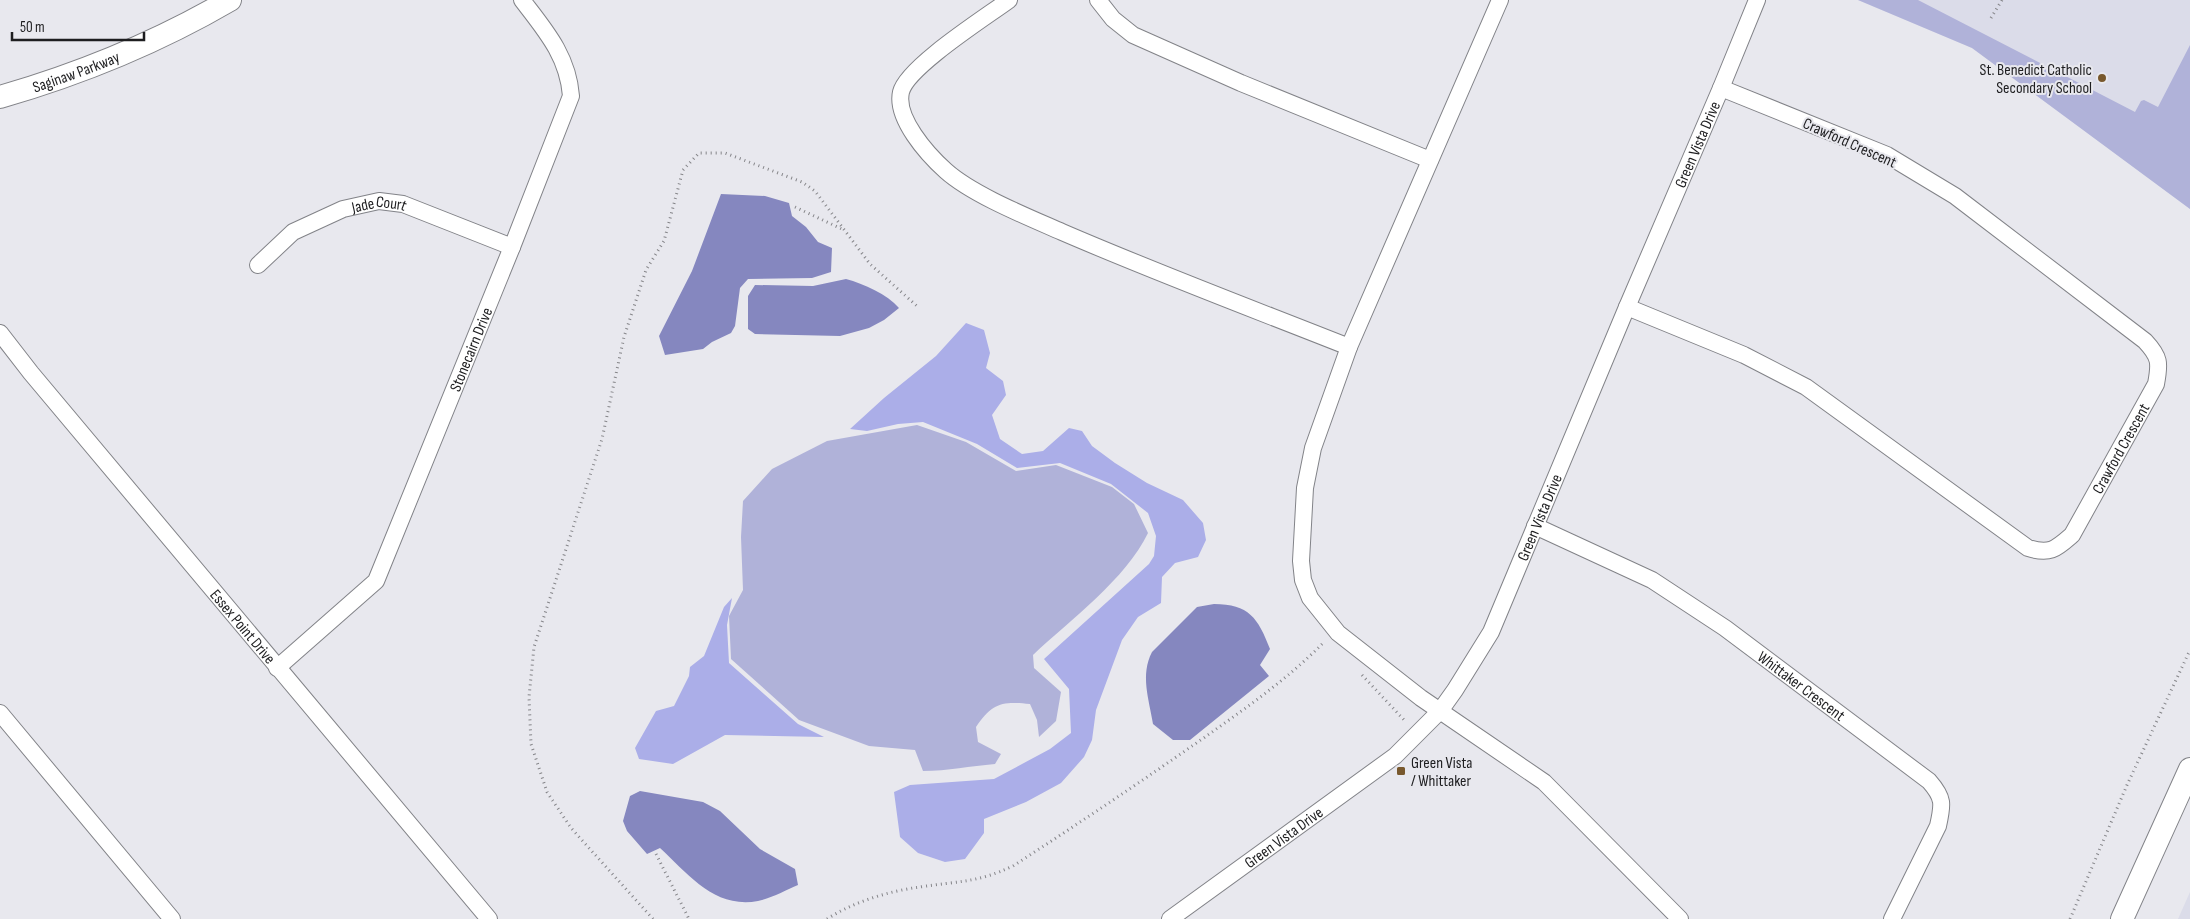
<svg xmlns="http://www.w3.org/2000/svg" width="2190" height="919" font-family="'Sofia Sans Condensed',sans-serif">
<style>
.built{fill:#dbdce9}
.green{fill:#b0b2d9}
.forest{fill:#abaee8}
.water{fill:#8587bf}
.lines{fill:none;stroke-linecap:round;stroke-linejoin:round}
.street-casing{stroke:#828388;stroke-width:18}
.secondary-casing{stroke:#828388;stroke-width:24}
.path{stroke:#858589;stroke-width:3;stroke-dasharray:1 4;stroke-linecap:butt}
.street{stroke:#fff;stroke-width:16}
.secondary{stroke:#fff;stroke-width:22}
.poi-dot{fill:#78582d;stroke:#e8e8ee;stroke-width:2}
.labels{text-anchor:middle;stroke-width:4;stroke-linejoin:round;paint-order:stroke}
.poi-label{font-size:16px;fill:#1e1e20;stroke:#e8e8ee;text-anchor:end}
.street-label{font-size:16px;fill:#1e1e20;stroke:#e8e8ee}
</style>
<rect width="100%" height="100%" fill="#e8e8ee"/>
<g class="built">
<path d="M1858,0H2190V209L1972,48Z"/>
<path d="M2190,892V919H2178Z"/>
</g>
<g class="green">
<path d="M1858,0H1918L2135,112L2141,101L2144,100L2158,107L2190,45V209L1972,48Z"/>
<path d="M917,425L966,442L1016,471L1056,465L1112,487L1134,504L1148,533C1126,579 1070,620 1033,655L1034,668L1061,692L1056,721L1039,737L1037,720L1030,704C1002,701 992,703 976,727L978,742L1001,754L995,764C970,766 948,771 923,771L915,750L869,746L799,720L731,659L729,616L743,590L741,537L743,501L772,469L827,441Z"/>
</g>
<g class="forest">
<path d="M966,323L984,330L990,353L986,368L1003,381L1006,395L992,415L1000,439L1022,454L1043,451L1069,428L1082,431L1092,446L1115,463L1147,483L1183,500L1203,523L1206,540L1198,557L1175,563L1162,577L1161,603L1138,617L1122,640L1096,710L1092,740L1084,757L1061,783L1026,802L984,819V833L965,859L945,862L918,853L900,837L894,792L910,785L994,779L1050,749L1071,733L1069,689L1044,659L1149,564L1154,556L1156,536L1148,513L1111,484L1060,463L1017,468L977,444L923,422L898,424L867,431L850,429L884,398L936,356Z"/>
<path d="M732,598L727,625L729,663L798,724L824,737L725,735L673,764L639,759L635,748L656,711L674,706L689,676L690,667L704,656L724,607Z"/>
</g>
<g class="water">
<path d="M721,194L765,196L789,203L792,216L806,227L818,242L832,248L831,272L812,278L748,279L740,288L735,326L731,333L712,342L703,349L665,355L659,336L692,271Z"/>
<path d="M846,279C864,284 887,294 899,308L884,320L869,328L840,336L755,334L748,329V296L755,285L813,286Z"/>
<path d="M1214,604C1249,604 1258,618 1270,649L1260,665L1269,676L1190,740H1173L1153,724C1149,699 1140,675 1152,652L1197,607Z"/>
<path d="M640,791L703,802L720,811L760,849L795,869L798,885C786,890 772,898 758,901C715,909 689,875 660,848L647,854L627,831L623,821L630,796Z"/>
</g>
<g class="lines">
<defs>
<g id="street">
<path d="M1009,0C986,17 907,67 901,92C895,118 927,154 946,171C973,195 1028,217 1062,232C1157,273 1253,309 1349,347"/>
<path d="M1098,0L1113,19L1133,35L1241,83L1430,160"/>
<path d="M1500,0L1349,347L1313,448L1305,488L1301,561L1303,580L1310,598L1338,633L1421,698L1544,782L1680,919"/>
<path id="s1" d="M258,265L293,232L343,209L379,201L403,204L512,247"/>
<path id="s2" d="M1627,307L1744,355L1806,387L2028,548C2050,555 2056,549 2072,535L2156,384C2160,363 2160,357 2145,341L1955,196L1887,155L1721,88"/>
<path id="s3" d="M0,333L31,373L489,919"/>
<path id="s4" d="M1535,526L1652,580L1725,628L1929,781C1944,798 1943,804 1938,826L1892,919"/>
<path id="s5" d="M277,668L376,581L512,247L571,96C568,56 545,30 522,0"/>
<path d="M0,713L172,919"/>
<path id="s6" d="M1170,919L1395,756L1440,711L1455,690L1491,632L1627,307L1721,88L1757,0"/>
</g>
<g id="secondary">
<path id="s7" d="M0,97C80,74 158,42 230,0"/>
<path d="M2122,919L2190,769"/>
</g>
</defs>
<use href="#street" class="street-casing"/>
<use href="#secondary" class="secondary-casing"/>
<g class="path">
<path d="M1991,18L2002,0"/>
<path d="M795,207L844,230"/>
<path d="M1362,675L1406,722"/>
<path d="M656,854L689,919"/>
<path d="M653,919L571,828L547,792L531,744L529,697L534,647L602,439L624,337L646,270L664,241L683,170L699,153H725L802,182L815,191L870,264L918,307"/>
<path d="M827,919C853,902 889,891 920,887C958,881 977,883 1013,866C1078,824 1142,781 1205,737C1246,708 1289,678 1324,642"/>
<path d="M2070,919L2127,785L2190,650"/>
</g>
<use href="#street" class="street"/>
<use href="#secondary" class="secondary"/>
</g>
<g class="poi-dot">
<circle cx="2102" cy="78" r="5"/>
<rect x="1396" y="766" width="10" height="10" rx="2.5"/>
</g>
<g class="labels">
<g class="poi-label">
<text x="2092" y="75">St. Benedict Catholic<tspan x="2092" dy="18">Secondary School</tspan></text>
<text x="1411" y="768" text-anchor="start">Green Vista<tspan x="1411" dy="18">/ Whittaker</tspan></text>
</g>
<g class="street-label">
<text dy="6" stroke="none"><textPath href="#s7" startOffset="80">Saginaw Parkway</textPath></text>
<text transform="translate(1850 142) rotate(24)" y="6">Crawford Crescent</text>
<text dy="6" stroke="none"><textPath href="#s6" startOffset="965">Green Vista Drive</textPath></text>
<text dy="6" stroke="none"><textPath href="#s1" startOffset="140">Jade Court</textPath></text>
<text dy="6" stroke="none"><textPath href="#s5" startOffset="382">Stonecairn Drive</textPath></text>
<text dy="6" stroke="none"><textPath href="#s2" startOffset="619">Crawford Crescent</textPath></text>
<text dy="6" stroke="none"><textPath href="#s6" startOffset="560">Green Vista Drive</textPath></text>
<text dy="6" stroke="none"><textPath href="#s3" startOffset="381">Essex Point Drive</textPath></text>
<text dy="6" stroke="none"><textPath href="#s4" startOffset="312">Whittaker Crescent</textPath></text>
<text dy="6" stroke="none"><textPath href="#s6" startOffset="140">Green Vista Drive</textPath></text>
</g>
</g>
<path d="M12 32v8h132v-8" fill="none" stroke="#1e1e20" stroke-width="2.5"/>
<text x="20" y="32" font-size="15" fill="#1e1e20" stroke="#e8e8ee" stroke-width="4" paint-order="stroke">50 m</text>
</svg>
